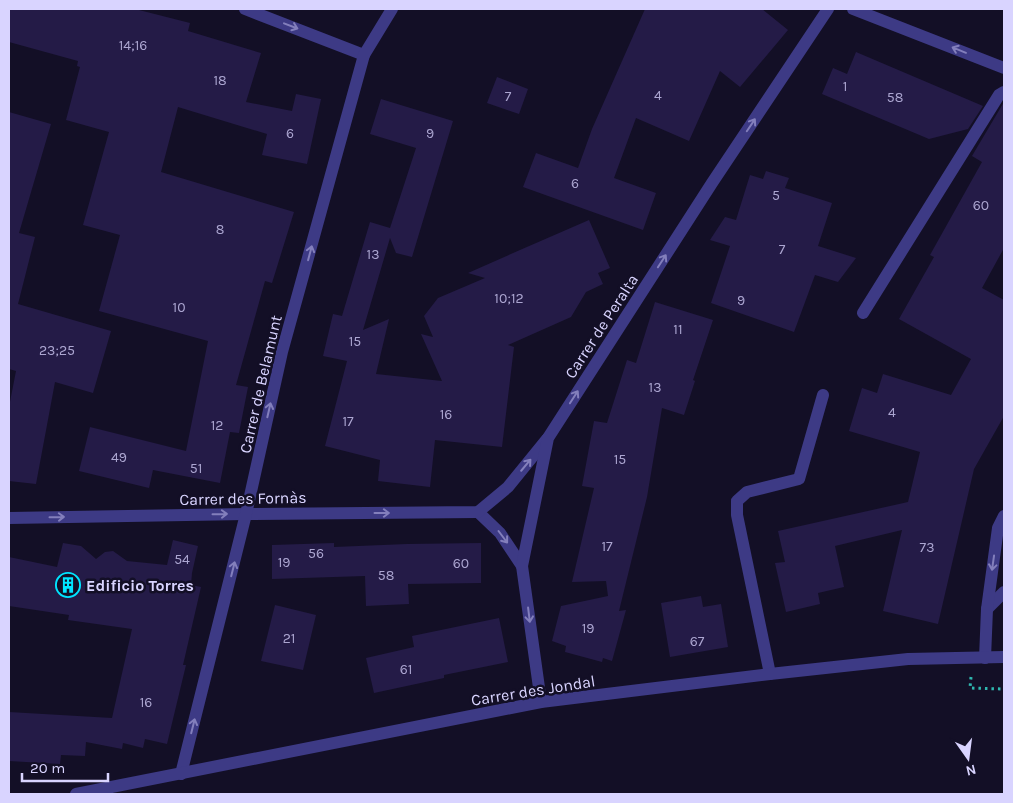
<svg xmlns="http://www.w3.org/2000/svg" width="1013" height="803" font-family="Karla,sans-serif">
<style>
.building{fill:#241b47}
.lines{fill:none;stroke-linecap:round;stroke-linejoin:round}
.path{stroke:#2fb8b0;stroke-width:3;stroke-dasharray:2.5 4;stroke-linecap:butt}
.minor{stroke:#3d3a85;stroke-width:12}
.oneway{stroke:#837fbc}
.labels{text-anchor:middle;stroke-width:5;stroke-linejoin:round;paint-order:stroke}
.number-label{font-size:14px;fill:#aca6d1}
.street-label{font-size:16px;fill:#d9d4ff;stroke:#130f26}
.poi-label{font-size:16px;font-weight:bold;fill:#d9d4ff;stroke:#130f26;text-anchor:start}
</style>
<rect width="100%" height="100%" fill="#130f26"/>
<g class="building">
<path d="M9,9H135L190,23L188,31L261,53L246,102L292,111L296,94L321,99L307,164L262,155L267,134L178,107L161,172L294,212L272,283L265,281L236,385L248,387L239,433L230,432L220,483L153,470L149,488L79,471L90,427L186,451L208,341L99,311L120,235L83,225L109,132L66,120L80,67L77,66L78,61L9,42Z"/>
<path d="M645,9H762L788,30L740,87L720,71L689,141L636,118L614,178L656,193L643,230L523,187L536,153L578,168L592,129Z"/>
<path d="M856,52L983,106L968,129L929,139L822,94L833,68L847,74Z"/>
<path d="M497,77L528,89L519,114L487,103Z"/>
<path d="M381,99L453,121L412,257L396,253L390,238L363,330L389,319L376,374L442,381L421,334L433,337L424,316L438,298L485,278L468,273L520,250L589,220L610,268L598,273L603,284L586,292L571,317L508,345L514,347L502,447L435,440L430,487L378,481L380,460L325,446L347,361L323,356L333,314L342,316L370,222L390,228L416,148L370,134Z"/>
<path d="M1004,102V248L982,288L1004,300V416L974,469L938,624L883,611L902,530L835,546L844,587L818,593L820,604L786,612L775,563L785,562L778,531L908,502L920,452L849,431L862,388L877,393L883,374L951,395L971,359L899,319L934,257L930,255L982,162L972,156Z"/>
<path d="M9,112L51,124L19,233L35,237L18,304L111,331L93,393L55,382L36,484L9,481V407L16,371L9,369Z"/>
<path d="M766,171L789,178L785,188L832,203L818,246L856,258L838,282L815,275L794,332L711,303L730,246L710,240L725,217L736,220L750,175L763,179Z"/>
<path d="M655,302L713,320L693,380L695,381L684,415L662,408L647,497L619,611L626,610L612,661L603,658L602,662L565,652L566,646L552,641L561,606L608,596L606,581L572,582L594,488L582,486L594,421L607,423L627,360L636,363Z"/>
<path d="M173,540L198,546L192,573L191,585L201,587L183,665H186L167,744L145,739L143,748L123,743L122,749L86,742L85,756L61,755L60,764L9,761V712L112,718L132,629L68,620L69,615L9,606V557L57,567L63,543L81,546L96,559L105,552L113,551L127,561L167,565Z"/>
<path d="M334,543V547L407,544L481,543V583L408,584L409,604L366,606L365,576L272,579V545Z"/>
<path d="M701,596L703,607L721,604L728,647L670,657L661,603Z"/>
<path d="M275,605L316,615L303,670L261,661Z"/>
<path d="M499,618L508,662L444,675V678L374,693L366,658L414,647L412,636Z"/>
</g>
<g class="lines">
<path class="path" d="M971,677L970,688L1004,689"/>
<g class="minor">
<path d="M245,9L364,55"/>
<path d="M853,9L1004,68"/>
<path d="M863,313L999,95L1004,92"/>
<path d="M478,512L500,533L522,566"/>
<path d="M9,518L246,514L478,512L508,487L547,439"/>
<path d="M987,609L1004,592"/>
<path d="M985,658L987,609L998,528L1004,516"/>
<path d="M770,674L737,515V501L747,492L799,479L823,395"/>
<path d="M541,702L522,566L548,438L712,183L828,9"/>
<path d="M181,774L246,514L282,352L364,55L392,9"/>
<path d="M76,794L541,702L770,674L908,659L1004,657"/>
</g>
</g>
<defs><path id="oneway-shaft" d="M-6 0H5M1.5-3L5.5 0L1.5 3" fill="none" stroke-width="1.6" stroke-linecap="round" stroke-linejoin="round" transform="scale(1.25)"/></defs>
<g class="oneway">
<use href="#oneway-shaft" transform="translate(291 26) rotate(21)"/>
<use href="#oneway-shaft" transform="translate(959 50) rotate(-158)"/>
<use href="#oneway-shaft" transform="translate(751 125) rotate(-56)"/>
<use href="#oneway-shaft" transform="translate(310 253) rotate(-75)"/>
<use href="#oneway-shaft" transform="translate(662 261) rotate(-57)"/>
<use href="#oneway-shaft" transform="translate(574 397) rotate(-57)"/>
<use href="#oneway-shaft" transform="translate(269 410) rotate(-77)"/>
<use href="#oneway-shaft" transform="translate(526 465) rotate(-50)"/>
<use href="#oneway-shaft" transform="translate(382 513)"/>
<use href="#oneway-shaft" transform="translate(220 514) rotate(-1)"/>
<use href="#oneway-shaft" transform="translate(57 517) rotate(-1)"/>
<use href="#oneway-shaft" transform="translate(503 537) rotate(53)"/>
<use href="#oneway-shaft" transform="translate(993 563) rotate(98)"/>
<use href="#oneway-shaft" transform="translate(233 569) rotate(-76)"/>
<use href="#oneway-shaft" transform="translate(529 615) rotate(83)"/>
<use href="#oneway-shaft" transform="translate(193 726) rotate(-76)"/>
</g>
<defs>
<symbol id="building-ring" viewBox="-11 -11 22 22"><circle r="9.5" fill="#130f26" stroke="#00e5ff" stroke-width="1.5"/><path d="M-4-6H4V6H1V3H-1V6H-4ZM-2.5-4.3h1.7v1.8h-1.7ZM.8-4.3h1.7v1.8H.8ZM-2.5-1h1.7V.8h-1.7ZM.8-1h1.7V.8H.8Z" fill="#00e5ff"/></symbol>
</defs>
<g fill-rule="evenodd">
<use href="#building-ring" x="54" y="571" width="28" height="28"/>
</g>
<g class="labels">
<g class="number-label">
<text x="133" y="50">14;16</text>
<text x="220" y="85">18</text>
<text x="845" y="91">1</text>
<text x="658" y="100">4</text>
<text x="508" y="101">7</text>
<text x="895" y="102">58</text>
<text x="290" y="138">6</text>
<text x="430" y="138">9</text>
<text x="575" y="188">6</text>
<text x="776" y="200">5</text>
<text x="981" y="210">60</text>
<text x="220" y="234">8</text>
<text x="782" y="254">7</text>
<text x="373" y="259">13</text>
<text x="509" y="303">10;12</text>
<text x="741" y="305">9</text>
<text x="179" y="312">10</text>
<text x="678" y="334">11</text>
<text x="355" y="346">15</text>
<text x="57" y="355">23;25</text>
<text x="655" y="392">13</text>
<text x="892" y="417">4</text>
<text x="446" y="419">16</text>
<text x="348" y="426">17</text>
<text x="217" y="430">12</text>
<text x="119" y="462">49</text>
<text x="620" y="464">15</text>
<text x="196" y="473">51</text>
<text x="607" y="551">17</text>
<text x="927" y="552">73</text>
<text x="316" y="558">56</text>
<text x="182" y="564">54</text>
<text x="284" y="567">19</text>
<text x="461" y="568">60</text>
<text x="386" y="580">58</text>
<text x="588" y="633">19</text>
<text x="289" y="643">21</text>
<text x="697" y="646">67</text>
<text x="406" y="674">61</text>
<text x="146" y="707">16</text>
</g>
<g class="street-label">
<text transform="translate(601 326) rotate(-57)" y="6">Carrer de Peralta</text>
<text transform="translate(260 384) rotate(-77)" y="6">Carrer de Belamunt</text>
<text transform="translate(243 498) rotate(-1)" y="6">Carrer des Fornàs</text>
<text transform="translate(533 690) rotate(-9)" y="6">Carrer des Jondal</text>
</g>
<g class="poi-label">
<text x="86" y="591">Edificio Torres</text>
</g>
</g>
<rect width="1013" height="803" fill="none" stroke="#d9d4ff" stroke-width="20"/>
<g transform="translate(968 758) rotate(166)" stroke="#130f26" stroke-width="4" paint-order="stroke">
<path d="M0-4L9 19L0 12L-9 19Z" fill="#d9d4ff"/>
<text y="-8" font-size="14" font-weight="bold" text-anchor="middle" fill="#d9d4ff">N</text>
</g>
<path d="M22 773v8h86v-8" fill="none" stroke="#d9d4ff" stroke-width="2.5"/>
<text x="30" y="773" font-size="15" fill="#d9d4ff" stroke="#130f26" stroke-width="4" paint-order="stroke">20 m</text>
</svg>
